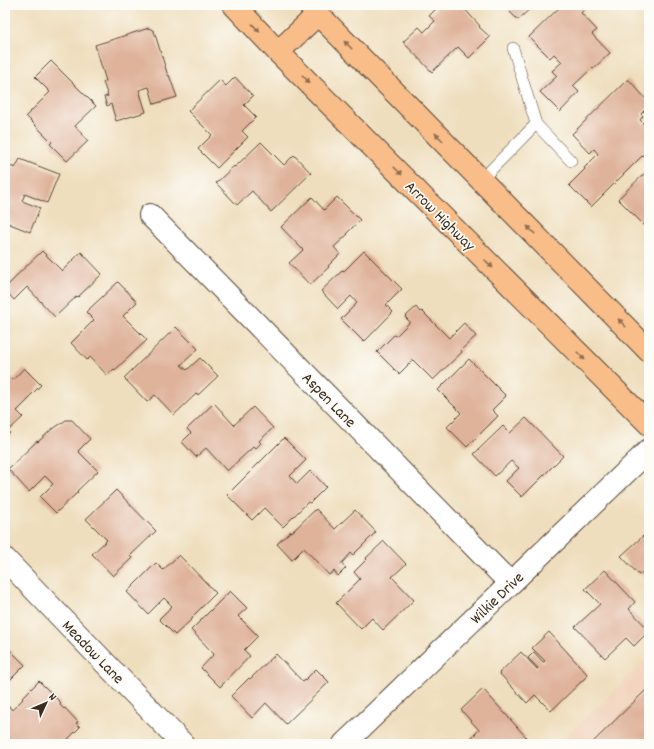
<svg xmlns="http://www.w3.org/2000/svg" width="654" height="749" font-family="Dekko,sans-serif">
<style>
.built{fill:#f2d4be}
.building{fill:#dfb29a}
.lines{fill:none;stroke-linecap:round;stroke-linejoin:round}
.lane-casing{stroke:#564536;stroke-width:12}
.street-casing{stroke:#564536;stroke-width:24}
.primary-casing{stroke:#564536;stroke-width:24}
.lane{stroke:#fff;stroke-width:11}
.street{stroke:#fff;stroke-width:22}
.primary{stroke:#f8bd89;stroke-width:22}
.oneway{fill:#906c4e}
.labels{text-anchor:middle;stroke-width:3.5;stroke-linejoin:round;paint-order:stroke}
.street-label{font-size:16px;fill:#3b2a1e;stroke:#fdfcf7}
</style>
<rect width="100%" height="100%" fill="#fdfcf7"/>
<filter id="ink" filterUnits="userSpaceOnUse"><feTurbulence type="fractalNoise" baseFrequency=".025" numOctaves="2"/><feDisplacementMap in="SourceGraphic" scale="8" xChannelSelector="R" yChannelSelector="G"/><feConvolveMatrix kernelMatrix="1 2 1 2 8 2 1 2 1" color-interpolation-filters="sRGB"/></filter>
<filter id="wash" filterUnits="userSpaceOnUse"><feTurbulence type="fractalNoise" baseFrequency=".012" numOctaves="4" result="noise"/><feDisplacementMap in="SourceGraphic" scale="16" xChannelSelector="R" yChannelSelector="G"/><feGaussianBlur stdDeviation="0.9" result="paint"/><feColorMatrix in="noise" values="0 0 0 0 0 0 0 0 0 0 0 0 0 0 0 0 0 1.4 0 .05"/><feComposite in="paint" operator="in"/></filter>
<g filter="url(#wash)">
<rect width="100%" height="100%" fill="#efdebd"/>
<path class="built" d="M649,657V744H559Z"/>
<g id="blocks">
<g class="building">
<path d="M433,5H461L480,26L479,27L490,37L469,58L458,47L432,72L403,42L419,27L424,32L435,21L429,16L437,8Z"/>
<path d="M503,5H534L518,20Z"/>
<path d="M562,5H586L587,7L581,13L597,30L592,34L610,53L593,69L592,68L573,86L579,92L560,112L540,92L557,76L552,71L562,62L554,54L550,58L529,37Z"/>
<path d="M149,28L154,31L168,76L169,75L177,97L154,104L149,87L139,90L146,112L116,121L111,104L107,106L104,97L108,96L103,82L106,81L95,45Z"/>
<path d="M51,61L96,106L75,126L88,141L67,161L50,144L52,142L26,116L50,92L35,77Z"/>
<path d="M235,77L253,96L244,105L256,117L242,131L248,137L217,168L198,149L212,135L188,111L220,80L226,86Z"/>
<path d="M628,79L649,102V106L641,114L643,116L640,120L644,124L649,119V149L591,207L569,185L585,169L584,168L598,154L594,149L590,153L572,134Z"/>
<path d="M261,142L284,165L294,155L311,173L271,212L252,191L237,205L216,183L234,166L235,167Z"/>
<path d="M20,159L59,174L47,203L25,194L22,201L40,208L30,232L5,222V164L15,168Z"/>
<path d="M649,169V222L645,226L618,199Z"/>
<path d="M312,197L324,210L337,197L360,220L347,233L348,234L334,247L340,254L328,266L329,267L310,285L289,263L303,250L281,227Z"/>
<path d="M42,251L62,271L81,252L102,274L78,297L77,296L55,317L27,287L14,300L5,290V288L16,277V276Z"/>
<path d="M364,251L402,289L386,305L393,312L364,342L341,319L357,303L351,296L338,309L321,291L343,270L344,271Z"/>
<path d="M118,282L137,302L123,316L147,340L115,370L114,369L107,375L90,357L87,360L71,343L94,320L86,312Z"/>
<path d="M416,307L420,312L422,311L449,338L464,323L476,336L461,350L462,352L433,380L413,360L399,374L377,352L394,335L396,336L410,322L405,317Z"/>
<path d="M176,327L198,349L181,365L187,370L200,358L218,376L198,395L197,393L174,415L155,395L147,402L124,378Z"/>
<path d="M469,359L506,396L492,410L498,416L467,447L447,427L461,413L438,390Z"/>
<path d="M24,368L41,385L29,397L30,398L17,411L23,417L8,431L10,433L5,437V372L13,380Z"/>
<path d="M214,403L234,425L253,407L273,428L259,441L261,443L255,449L253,447L251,449L227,471L206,448L196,457L182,442L191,433L187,429Z"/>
<path d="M526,418L563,456L522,497L506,481L519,468L511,461L495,476L474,454L503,426L510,433Z"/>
<path d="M66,420H72L90,439L78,451L98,471L77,491L78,492L56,513L40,497L53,484L45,476L29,492L8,469L37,441L38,442L53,428V429Z"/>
<path d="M284,438L306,460L290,476L297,484L310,471L314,475V474L326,487L310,503L308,502L283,527L264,508L252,520L227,495Z"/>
<path d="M116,490L156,531L130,556L132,558L113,576L92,554L107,540L86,519Z"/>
<path d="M316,509L335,529L355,510L376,532L353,555L351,553L341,564L346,568L338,576L334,571L329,575L304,548L292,560L277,544L291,531L292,532Z"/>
<path d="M643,536L649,542V582L641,573L639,575L621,556Z"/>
<path d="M384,541L406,564L392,577L414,600L383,630L372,618L361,629L336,603L360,579L354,572L367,559L366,558Z"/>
<path d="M179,555L216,593L192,617L193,618L175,635L159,619L172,606L164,598L148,614L127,592L156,563L163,570Z"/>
<path d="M605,570L635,602L629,609L649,630V631L634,646L626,638L605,658L575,627L600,604L585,589Z"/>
<path d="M230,591L247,608L238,616L258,636L244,650L250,656L220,687L201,668L214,654L191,630Z"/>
<path d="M549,632L588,675L551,711L535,695L527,703L499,673L521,652L537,669L538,668L528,658L534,652L543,662L545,661L532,648Z"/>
<path d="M5,645L25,665L5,685Z"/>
<path d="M276,654L303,682L316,669L329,682L286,724L266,703L252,718L231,696L249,678L250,679Z"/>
<path d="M39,681L61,703L60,705L64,709L65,708L78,722L76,723L80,727L68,739L69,740L65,744H13L5,736V710L9,706L12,710L23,699L22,698Z"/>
<path d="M649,687V744H591Z"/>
<path d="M483,689L526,737L518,744H465L479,730L461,710Z"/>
</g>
</g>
</g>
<g filter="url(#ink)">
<use href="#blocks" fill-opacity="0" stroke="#564536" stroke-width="1"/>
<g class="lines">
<defs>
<g id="lane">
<path d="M513,48L536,124L571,161"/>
<path d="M481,180L536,124"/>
</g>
<g id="street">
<path d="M150,215L510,583"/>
<path d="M5,559L183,744"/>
<path d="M344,744L649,450"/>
</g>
<g id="primary">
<path d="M234,5L278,52L649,424"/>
<path d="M309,5L649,351"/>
<path d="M278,52L318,14"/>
</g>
</defs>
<use href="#lane" class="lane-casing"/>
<use href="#street" class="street-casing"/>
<use href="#primary" class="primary-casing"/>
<use href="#lane" class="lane"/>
<use href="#street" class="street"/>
<use href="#primary" class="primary"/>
</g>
<defs><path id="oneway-solid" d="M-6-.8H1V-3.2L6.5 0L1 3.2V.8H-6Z"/></defs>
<g class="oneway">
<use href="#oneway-solid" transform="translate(256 28) rotate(47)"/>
<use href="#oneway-solid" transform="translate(348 45) rotate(-135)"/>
<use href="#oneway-solid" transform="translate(306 79) rotate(45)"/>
<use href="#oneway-solid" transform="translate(439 137) rotate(-135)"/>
<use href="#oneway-solid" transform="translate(398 171) rotate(45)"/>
<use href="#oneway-solid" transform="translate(531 230) rotate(-134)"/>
<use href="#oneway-solid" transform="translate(489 264) rotate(45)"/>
<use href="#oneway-solid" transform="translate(622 323) rotate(-134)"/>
<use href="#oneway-solid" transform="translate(581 356) rotate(45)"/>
</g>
</g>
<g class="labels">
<g class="street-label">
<text transform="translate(441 215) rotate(45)" y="6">Arrow Highway</text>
<text transform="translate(330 399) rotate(46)" y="6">Aspen Lane</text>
<text transform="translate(496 597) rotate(-44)" y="6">Wilkie Drive</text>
<text transform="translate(94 651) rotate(46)" y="6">Meadow Lane</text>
</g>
</g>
<rect width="654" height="749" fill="none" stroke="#fdfcf7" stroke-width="20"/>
<g transform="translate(46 703) rotate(46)" stroke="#fdfcf7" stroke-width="3" paint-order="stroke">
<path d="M0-3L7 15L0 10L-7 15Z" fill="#3b2a1e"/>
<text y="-6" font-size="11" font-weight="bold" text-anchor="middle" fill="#3b2a1e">N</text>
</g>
</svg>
